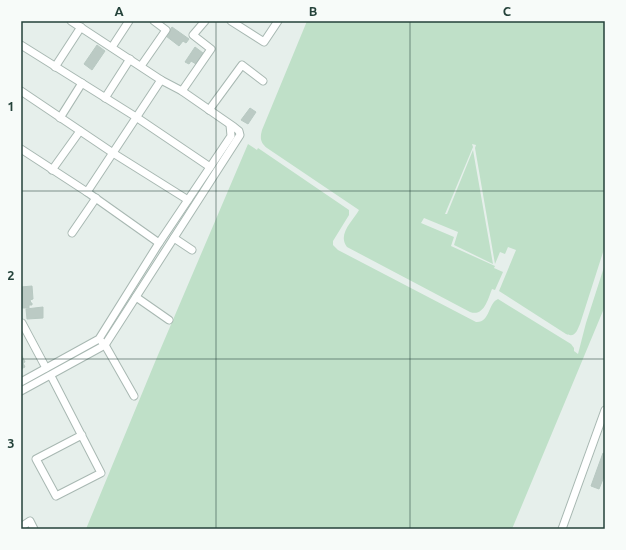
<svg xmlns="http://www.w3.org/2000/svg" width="626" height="550" font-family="Ubuntu,sans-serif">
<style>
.green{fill:#bfe0c8}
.building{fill:#bbcac4;stroke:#b8c9c2}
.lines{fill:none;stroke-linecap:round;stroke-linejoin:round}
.minor-casing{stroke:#a8b8b2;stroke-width:9}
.minor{stroke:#fff;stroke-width:7}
.grid{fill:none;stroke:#24423a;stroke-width:1;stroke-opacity:0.55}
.neatline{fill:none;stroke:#24423a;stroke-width:1.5}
.grid-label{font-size:13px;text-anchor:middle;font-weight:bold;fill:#24423a}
</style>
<rect width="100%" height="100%" fill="#e6efeb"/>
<g class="green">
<path d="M307,21H605V246L580,324C577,331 575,338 566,334L499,291L516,250L508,247L505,254L500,252L495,264L475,148L476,145L472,144L473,147L445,214H447L473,150L493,264L454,245L458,232L424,218L421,223L454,237L451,246L495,266L494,268L503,272L495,290L492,289C488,299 484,317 470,312L347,247C337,234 353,221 359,210L267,148C260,142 260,138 262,130Z"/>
<path d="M248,144L257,150L258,148L349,210V215L333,241V245L338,250L476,322C490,323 488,303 498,299L571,344L574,348V351L578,354L586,323L605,264V306L512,529H86L155,362Z"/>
</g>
<g class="building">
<path d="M172,27L189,39L186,43L183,41L179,46L166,36Z"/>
<path d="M97,45L105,51L92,70L84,64Z"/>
<path d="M195,47L203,53L196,64L191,61L189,64L185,62Z"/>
<path d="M250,108L256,112L248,124L241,120Z"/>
<path d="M32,286L33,299L30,300L31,303H32V305H29V308H21V287Z"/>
<path d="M43,307V318L27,319L26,309Z"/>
<path d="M21,354L25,362L23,363L25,367L21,369Z"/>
<path d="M603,453L605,454V474L599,489L591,486Z"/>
</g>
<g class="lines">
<defs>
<g id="minor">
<path d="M231,21L264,42L278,21"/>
<path d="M21,45L136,117L210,167"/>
<path d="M112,47L129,21"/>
<path d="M141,66L166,30L154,21"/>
<path d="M55,67L81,27"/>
<path d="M21,91L113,153L188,200"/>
<path d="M182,91L211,49L193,35L205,21"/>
<path d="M105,98L130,59"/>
<path d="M209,110L242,65L263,81"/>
<path d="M60,118L82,83"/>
<path d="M21,149L87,192L159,243"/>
<path d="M52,170L80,131"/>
<path d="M87,192L161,80"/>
<path d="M72,233L96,198"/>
<path d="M174,238L192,250"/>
<path d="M136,297L169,320"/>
<path d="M22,323L46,368"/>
<path d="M102,342L105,345L134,396"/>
<path d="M51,376L101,473L56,496L36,459L82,435"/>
<path d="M21,382L99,339L159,243L231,136L230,125"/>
<path d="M21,391L105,345L240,135L239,131L234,127L182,91L161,80L71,21"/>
<path d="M21,527L30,521L34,529"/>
<path d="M562,529L605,410"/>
</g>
</defs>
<use href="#minor" class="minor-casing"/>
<use href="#minor" class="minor"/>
</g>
<path class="grid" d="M216,21V529M410,21V529M21,191H605M21,359H605"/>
<rect width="626" height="550" fill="none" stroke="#f7fbf9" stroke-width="44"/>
<rect x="22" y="22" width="582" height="506" class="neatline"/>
<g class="grid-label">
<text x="119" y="16">A</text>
<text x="313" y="16">B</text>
<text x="507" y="16">C</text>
<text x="11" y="111">1</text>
<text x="11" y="280">2</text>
<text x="11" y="448">3</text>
</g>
</svg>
